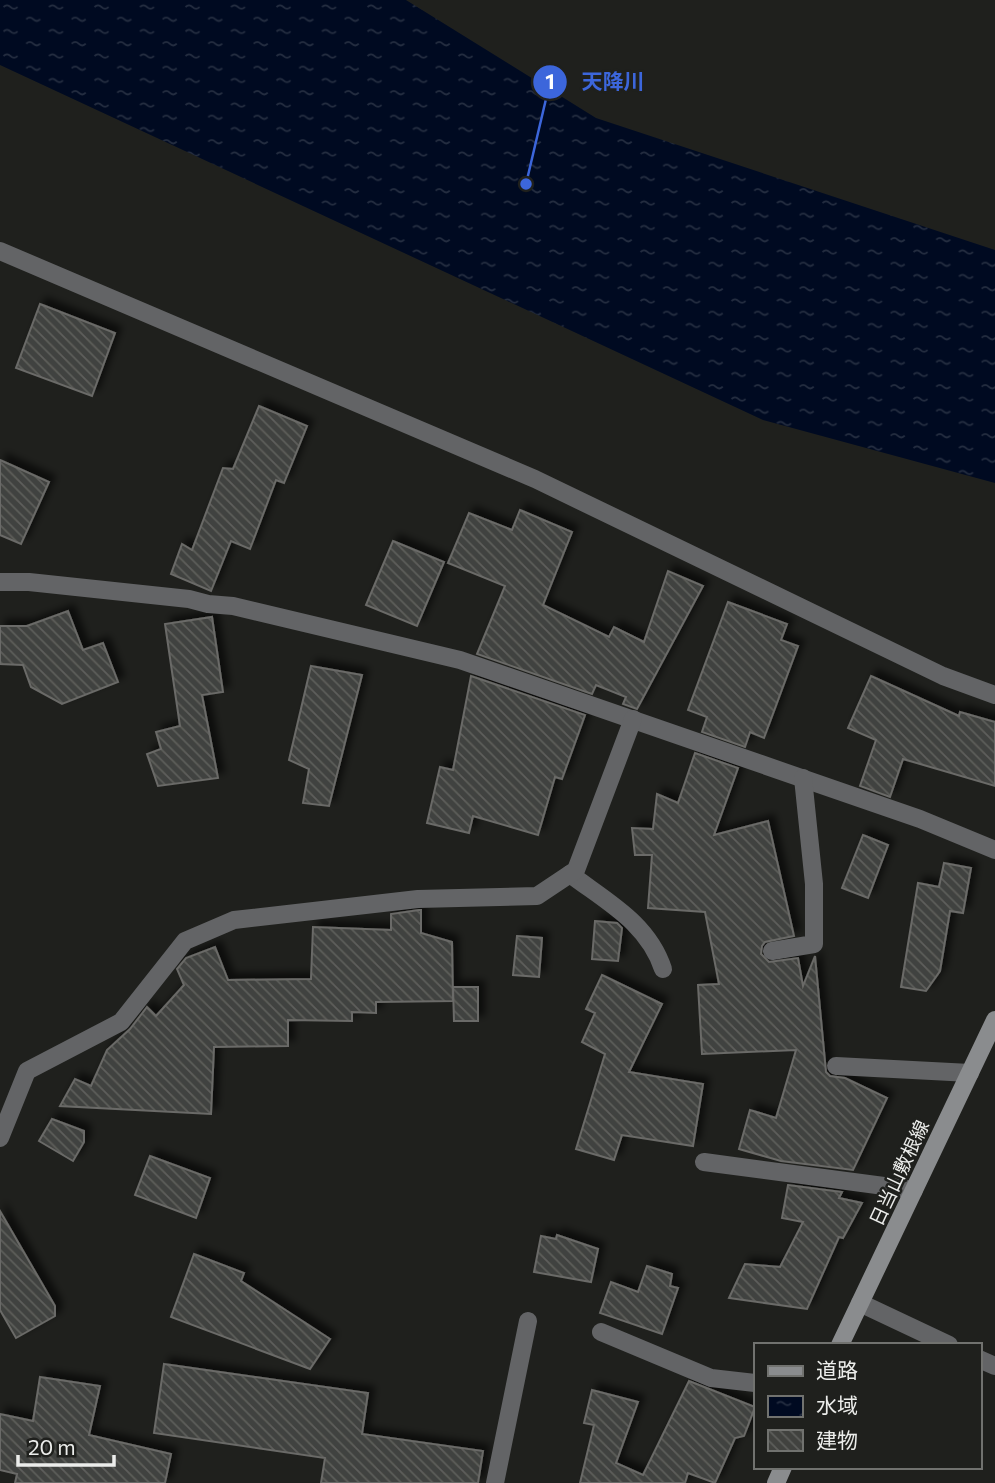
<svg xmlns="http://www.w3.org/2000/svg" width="995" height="1483" font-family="Commissioner,'Noto Sans JP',sans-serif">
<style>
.water{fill:url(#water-ripples)}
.building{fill:url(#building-back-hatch);stroke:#6a6a67;stroke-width:2;filter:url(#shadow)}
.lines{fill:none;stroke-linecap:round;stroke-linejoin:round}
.lane{stroke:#636466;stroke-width:18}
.street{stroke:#636466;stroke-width:18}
.secondary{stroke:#8a8c8e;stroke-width:18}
.labels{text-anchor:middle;stroke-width:5;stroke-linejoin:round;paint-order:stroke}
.street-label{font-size:19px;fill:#ecedeb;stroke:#1f201d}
.leader{fill:none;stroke:#3c66db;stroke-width:2.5}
.callout-dot{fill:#3c66db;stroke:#1f201d;stroke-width:2.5}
.mark-label{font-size:21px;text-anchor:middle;font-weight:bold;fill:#fff}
.callout-label{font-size:21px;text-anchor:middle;font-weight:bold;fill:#3c66db;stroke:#1f201d;stroke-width:5;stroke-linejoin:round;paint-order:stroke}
</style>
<defs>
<pattern id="water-ripples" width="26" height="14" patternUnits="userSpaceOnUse" patternTransform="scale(1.75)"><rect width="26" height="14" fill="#000a21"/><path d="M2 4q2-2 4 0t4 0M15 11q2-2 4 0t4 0" fill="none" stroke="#252e41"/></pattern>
<pattern id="building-back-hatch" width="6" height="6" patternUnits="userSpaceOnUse" patternTransform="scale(1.75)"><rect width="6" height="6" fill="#41423f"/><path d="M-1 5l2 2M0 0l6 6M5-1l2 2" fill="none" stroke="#5d5e5b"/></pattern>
<filter id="shadow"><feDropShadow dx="6" dy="-6" stdDeviation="3.5" flood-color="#0009"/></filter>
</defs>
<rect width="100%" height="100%" fill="#1f201d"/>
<path class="water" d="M0,0H406L596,118L995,250V483L763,420L0,65Z"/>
<g class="building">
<path d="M40,304L115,333L92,396L16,368Z"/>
<path d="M259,406L307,426L284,483L276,480L250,549L231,541L211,591L171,574L182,544L192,550L223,468L233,469Z"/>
<path d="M0,460L49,482L21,544L0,535Z"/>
<path d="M520,510L572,532L543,605L609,637L614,627L644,642L668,571L703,586L637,709L623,704L626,697L596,685L592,694L477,654L505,586L448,563L469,513L512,530Z"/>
<path d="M393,541L444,562L417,626L366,605Z"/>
<path d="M728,602L787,624L781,640L798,646L764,738L750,732L745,747L702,732L707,717L688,710Z"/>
<path d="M68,611L83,650L103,643L118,682L62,704L31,687L23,665L0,664V626H27Z"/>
<path d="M212,617L223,692L202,695L218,778L158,786L147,754L161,749L156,732L180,726L165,624Z"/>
<path d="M311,666L362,675L329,806L303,803L309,769L289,760Z"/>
<path d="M471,676L585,715L562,779L555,777L538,835L473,816L469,833L427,823L440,767L453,770Z"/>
<path d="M871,676L959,716L960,712L995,722V786L903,759L890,797L860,786L876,740L848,728Z"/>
<path d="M695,753L738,768L714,835L768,821L794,936L765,942L762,946L761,954L769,962L798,958L803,986L815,956L826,1072L830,1076L845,1078L887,1098L853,1170L781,1161L739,1149L750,1110L776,1118L796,1050L702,1054L698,985L719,984L705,912L648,908L652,855H635L632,828L653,829L657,794L678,803Z"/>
<path d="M863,835L888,845L868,898L842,888Z"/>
<path d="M944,863L971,868L963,913L950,911L940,971L926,991L901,987L918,883L939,887Z"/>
<path d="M419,910H421V933L452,942L453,1001L376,1002V1013L352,1012V1021L288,1020V1046L214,1047L211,1114L60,1106L75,1079L91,1086L107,1050L130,1029L147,1007L156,1016L184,985L177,969L186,958L215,947L228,980L311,979L313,927L391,930V914Z"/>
<path d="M595,921L617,923L622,928L618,961L592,959Z"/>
<path d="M517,936L542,938L539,977L513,975Z"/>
<path d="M602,975L662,1004L629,1072L703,1084L693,1146L622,1135L614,1160L576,1149L605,1054L582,1042L595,1013L586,1009Z"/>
<path d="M453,987H478V1021H454Z"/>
<path d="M52,1119L84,1131V1142L73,1161L39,1141Z"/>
<path d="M150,1156L210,1178L196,1218L135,1195Z"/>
<path d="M788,1185L842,1192L839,1198L862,1203L843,1238L839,1237L807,1309L729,1298L745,1264L780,1267L803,1222L782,1218Z"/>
<path d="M0,1211L55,1306V1316L16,1338L0,1310Z"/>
<path d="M557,1235L598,1249L591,1282L534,1272L541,1236L556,1239Z"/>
<path d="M194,1254L244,1273L241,1281L330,1339L310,1369L171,1317Z"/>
<path d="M647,1266L672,1274L670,1286L678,1288L662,1334L600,1313L611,1282L638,1292Z"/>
<path d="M164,1364L368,1393L362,1434L483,1451L478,1483H321L325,1458L154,1433Z"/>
<path d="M40,1377L100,1386L89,1435L171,1454L165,1483H15L17,1474L0,1470V1414L33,1421Z"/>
<path d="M689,1381L755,1407L744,1436L735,1438L715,1483L688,1473L685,1483H580L594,1425L584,1423L592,1390L638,1402L616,1463L643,1475Z"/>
</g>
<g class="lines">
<path class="lane" d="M570,874C607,902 648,923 663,969"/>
<g class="street">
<path d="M0,251L535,479L943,676L995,695"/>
<path d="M0,582H29L189,599L208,604L233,606L460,660L920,819L995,850"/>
<path d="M772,951L814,944V884L803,778"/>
<path d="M836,1066L970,1073"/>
<path d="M0,1138L27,1071L121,1022L185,941L234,920L418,899L537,896L576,870L633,719"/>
<path d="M704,1162L914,1190"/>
<path d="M860,1303L949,1345"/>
<path d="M601,1332L711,1378L755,1383"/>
<path d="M979,1359L995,1366"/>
<path d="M495,1483L528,1321"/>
</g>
<g class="secondary">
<path d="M840,1345L995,1020"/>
<path d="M776,1483L783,1467"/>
</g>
</g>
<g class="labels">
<g class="street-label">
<text transform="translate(899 1173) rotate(-65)" y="7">日当山敷根線</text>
</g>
</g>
<path class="leader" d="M526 184L550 82"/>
<g class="callout-dot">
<circle cx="526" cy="184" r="7"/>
<circle cx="550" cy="82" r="18"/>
</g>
<g class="mark-label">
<text x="550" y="89">1</text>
</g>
<g class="callout-label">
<text x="613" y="89">天降川</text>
</g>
<rect x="754" y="1343" width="228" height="126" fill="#1f201d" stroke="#71726f" stroke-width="2"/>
<rect x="768" y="1366" width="35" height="10" fill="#8a8c8e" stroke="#71726f" stroke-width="2"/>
<text x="816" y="1378" font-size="21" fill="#ecedeb">道路</text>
<rect x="768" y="1396" width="35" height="21" fill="url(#water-ripples)" stroke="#71726f" stroke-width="2"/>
<text x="816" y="1413" font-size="21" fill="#ecedeb">水域</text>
<rect x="768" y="1430" width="35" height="21" fill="url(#building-back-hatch)" stroke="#71726f" stroke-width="2"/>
<text x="816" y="1448" font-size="21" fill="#ecedeb">建物</text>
<path d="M18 1455v10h96v-10" fill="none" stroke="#ecedeb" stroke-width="3.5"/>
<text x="28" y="1455" font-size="21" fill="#ecedeb" stroke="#1f201d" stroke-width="5" paint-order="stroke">20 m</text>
</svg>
